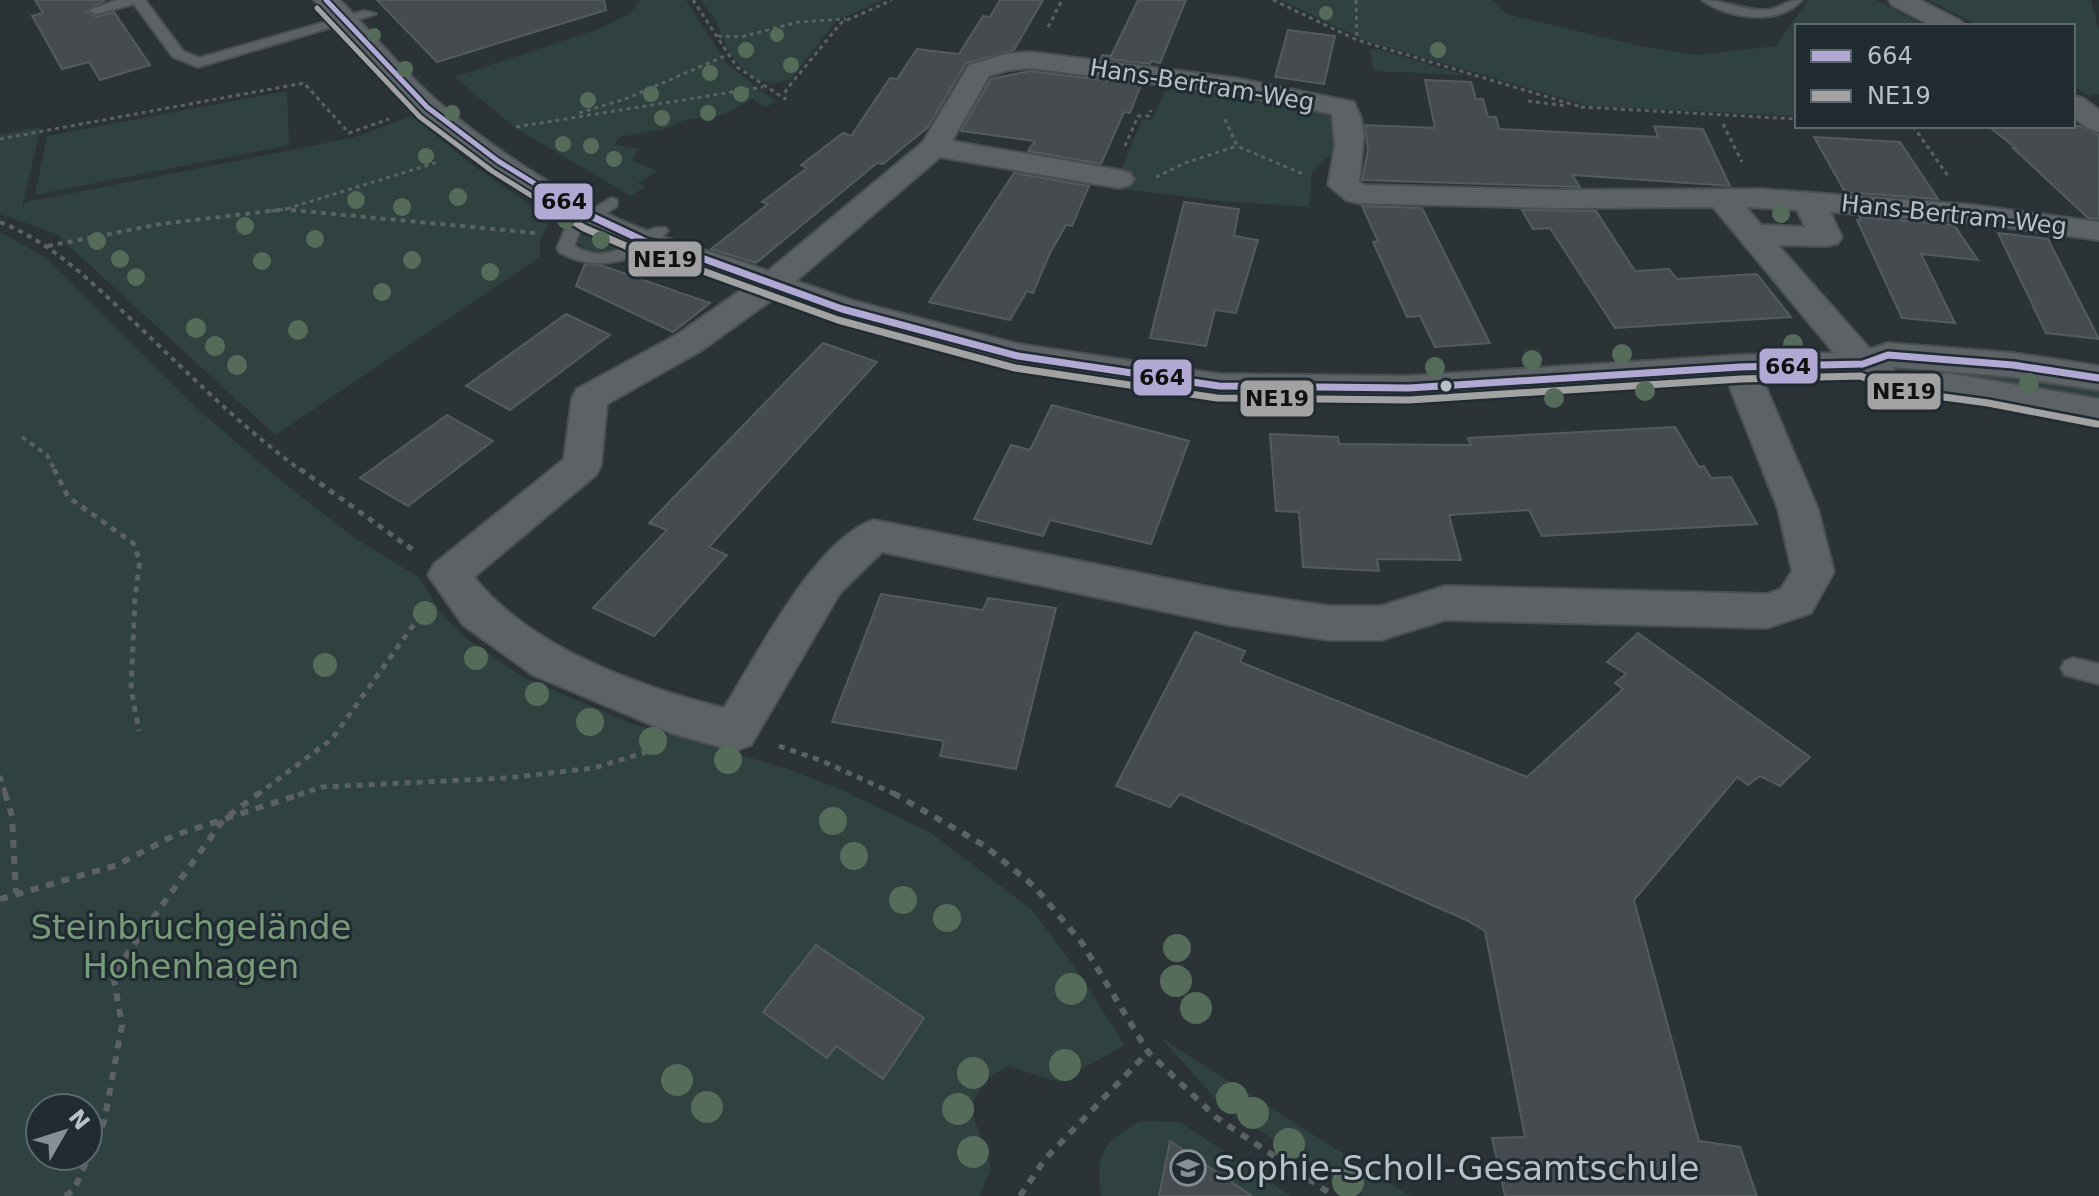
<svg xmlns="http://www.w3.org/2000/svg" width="2099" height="1196" font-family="'DejaVu Sans',sans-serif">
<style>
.green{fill:#2f423f;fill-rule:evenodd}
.building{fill:#454b4f;stroke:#545b5f;stroke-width:2}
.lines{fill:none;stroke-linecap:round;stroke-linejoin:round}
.lane-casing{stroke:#4a4f52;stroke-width:4}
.street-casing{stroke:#4a4f52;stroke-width:4}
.path-far3{stroke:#5c6164;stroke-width:3;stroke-dasharray:4 4;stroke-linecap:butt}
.path-far2{stroke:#5c6164;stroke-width:4;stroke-dasharray:5 5;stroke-linecap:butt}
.path-far1{stroke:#5c6164;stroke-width:5;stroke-dasharray:6 6;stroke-linecap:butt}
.path{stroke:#5c6164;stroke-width:6;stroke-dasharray:8 8;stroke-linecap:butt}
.lane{fill:#5c6266;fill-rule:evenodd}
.street{fill:#5c6266;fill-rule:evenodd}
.bus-1-far1-casing{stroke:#202b32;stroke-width:9}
.bus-1-casing{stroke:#202b32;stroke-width:12}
.bus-2-far1-casing{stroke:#202b32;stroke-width:9}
.bus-2-casing{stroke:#202b32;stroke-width:12}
.bus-1-far1{stroke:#b1a9d4;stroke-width:5}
.bus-1{stroke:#b1a9d4;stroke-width:7}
.bus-2-far1{stroke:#a2a2a2;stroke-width:5}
.bus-2{stroke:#a2a2a2;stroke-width:7}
.tree{fill:#566c5b}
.bus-dot{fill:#b7c1c7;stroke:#202b32;stroke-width:3}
.labels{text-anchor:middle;stroke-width:6;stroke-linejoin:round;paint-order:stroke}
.far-street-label{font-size:24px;fill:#b7c1c7;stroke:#202b32}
.near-park-label{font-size:34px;fill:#789b79;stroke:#202b32}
.near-poi-label{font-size:34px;fill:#b7c1c7;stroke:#202b32;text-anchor:start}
.line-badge{stroke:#202b32;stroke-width:3}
.pale-badge-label{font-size:22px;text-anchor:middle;font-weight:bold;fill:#111}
</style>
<rect width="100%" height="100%" fill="#2c3337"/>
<g class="green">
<path d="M640,0H686L726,63L776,102L765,107L752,99L725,114L684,120L665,129L620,137L614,145L639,149L632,161L658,171L638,183L645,187L631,196L517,129L454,77L596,30L630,14Z"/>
<path d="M700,0H883L836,21L791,79L772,84L755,79L740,66L730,54L715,19Z"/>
<path d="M1281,0H1493L1506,14L1640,46L1696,55L1776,46L1808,0H1876L1925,26H1797V116L1589,106L1364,40Z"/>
<path d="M1929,0H2091L2099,31V94L2088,96L2073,86V26H1978Z"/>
<path d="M1370,49H1377L1464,75L1374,71Z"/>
<path d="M1168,84L1273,100L1332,117L1337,149L1312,172L1309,207L1220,201L1114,188L1142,119L1152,120Z"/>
<path d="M287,91L289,145L35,195L47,136Z"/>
<path d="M412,116L471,164L542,213L548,225L540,240V257L275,435L56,234L0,214V135L41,127L21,211L26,202L303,148L358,136Z"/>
<path d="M589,228L624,243C612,256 588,257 577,241L579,234Z"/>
<path d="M0,232L45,257L202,413L285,484L356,539L419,577L440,612L467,639L523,677L630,723L788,769L840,789L931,833L1032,910L1071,962L1125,1045L1058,1082L1008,1066L983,1081L971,1108L991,1168L980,1196H0ZM40,1108H88V1156H40Z"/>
<path d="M1901,368L2000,374L2099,388V403L2016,387L1903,372Z"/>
<path d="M1161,1038L1410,1196H1362L1223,1107Z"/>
<path d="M1140,1121L1180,1122L1291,1196H1252L1170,1141L1159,1196H1101C1095,1151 1103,1144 1140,1121Z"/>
</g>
<g class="building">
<path d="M35,0H105L86,11L97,17L114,12L150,65L100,80L89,62L62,69L32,16L43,13Z"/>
<path d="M377,0H604L606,10L437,62Z"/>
<path d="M1000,0H1043L1014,50L966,63L928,127L883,164L877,163L756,263L711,249L768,204L762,202L807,168L801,165L843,133L851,136L890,78L897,79L917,49L959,54L983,16L990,17Z"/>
<path d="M1138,0H1186L1160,63L1151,61L1150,64L1101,58L1102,55L1111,56Z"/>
<path d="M1288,30L1335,36L1324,84L1275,77Z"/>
<path d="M1030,71L1141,85L1130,113L1124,112L1101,164L1028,151L1035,141L961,131L991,79Z"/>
<path d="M1425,80L1471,82L1476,99H1483L1488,117H1496L1499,129L1658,137L1654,126L1703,129L1730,186L1572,175L1580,187L1362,180L1368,150L1365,125L1435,128Z"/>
<path d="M1988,126H2080L2099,135V219L2088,218L2013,148H2016Z"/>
<path d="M1814,137L1900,142L1938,199L1845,192Z"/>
<path d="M1014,173L1089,186L1072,226L1066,225L1050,253L1033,293L1027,291L1010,320L929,302Z"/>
<path d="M1184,202L1239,209L1234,236L1258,240L1236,313L1215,310L1206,346L1150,338Z"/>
<path d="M1362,206L1422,208L1490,343L1435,347L1420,316L1407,317L1373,242L1378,241Z"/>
<path d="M1522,210L1596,211L1635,271L1669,269L1677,279L1757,274L1791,317L1615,328L1550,228L1533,229Z"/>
<path d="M1859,217L1954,225L1978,260L1921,254L1955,323L1902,318L1857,220H1861Z"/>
<path d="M1998,233L2048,239L2099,339L2046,333Z"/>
<path d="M585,264L603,266L710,303L673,332L576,286Z"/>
<path d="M566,314L610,335L510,410L466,386Z"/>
<path d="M823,343L877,362L709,547L727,555L654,636L593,608L667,530L649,523Z"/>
<path d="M1052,405L1189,441L1151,544L1050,520L1043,536L974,519L1011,445L1030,450Z"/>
<path d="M447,415L493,441L408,506L360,478Z"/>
<path d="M1675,427L1699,467L1704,466L1711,478L1731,477L1757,524L1542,536L1529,510L1449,515L1461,560L1377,559L1379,571L1303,567L1299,512L1276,511L1270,434L1338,437L1339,444L1471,445L1468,438Z"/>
<path d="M881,594L983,610L988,598L1056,608L1016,769L940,756L944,741L832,722Z"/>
<path d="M1195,632L1245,651L1240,662L1527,777L1623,689L1615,683L1626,674L1607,662L1638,633L1810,757L1780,786L1760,776L1748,785L1737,777L1634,900L1699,1141L1740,1147L1757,1196H1505L1492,1138L1525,1137L1485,931L1464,919L1180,794L1170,807L1116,786Z"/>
<path d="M816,945L924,1018L883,1079L836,1046L827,1058L763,1012Z"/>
<path d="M1170,1141L1252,1196H1159Z"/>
</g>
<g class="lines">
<defs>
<g id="lane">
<path d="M118,0H145L183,51L199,58L364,11L376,14L198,67L173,57L134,4L96,14L89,10Z"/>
<path d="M1702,0C1724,0 1744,11 1766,10C1780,9 1785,0 1802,0C1779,26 1728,19 1702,0Z"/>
<path d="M611,198L617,200V206L580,231L574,246C620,273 637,222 666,228L668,231C641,263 595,273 559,252L557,248L567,225Z"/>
<path d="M2073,658L2099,664V684L2065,675L2061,668L2065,661Z"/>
</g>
<g id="street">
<path d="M314,0H340C372,33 403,71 438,102C486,143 544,182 601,211C653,237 712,251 768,271L923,142L969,65L1006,54L1030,52L1235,78L1354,102L1361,118L1364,136L1359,182L1364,185L1557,190L1761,189L1973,205L2099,222V240L1973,223L1830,212L1842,237L1837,244L1826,246L1778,245L1870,349L1888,343L2013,353L2099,366V390L2013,377L1893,367L1896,371L1891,379L1878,383L1858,376L1762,378L1818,509L1834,572L1811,613L1767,628L1445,620L1381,640H1329L1229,625L882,552L840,593L751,745L735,751L671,733L533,675L463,625L428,575L434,564L564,459L572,398L577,389L678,334L747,286L674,259L635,249L578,224L488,167L417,113ZM1030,68L1235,94L1332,114L1335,146L1328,185L1346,200L1357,203L1557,208L1713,207L1834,353L1740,355L1409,376L1219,374L1018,344L854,301L796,281L940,157L1119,188L1130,185L1134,179L1130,173L1119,170L952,141L989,76L1009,70ZM1746,207L1797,210L1805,227L1761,225ZM776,297L830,317L1018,368L1219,398L1409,400L1727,380L1778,509L1792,571L1781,589L1767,594L1445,586L1381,606H1329L1229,591L874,520C816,538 756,657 724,708C640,687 530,648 474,577L596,475L601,465L607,404L702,350Z"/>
<path d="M1889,0H1920L1961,21L1965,26H1932L1892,5Z"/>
<path d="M2073,96L2083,98L2099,110V132L2089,129L2073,117Z"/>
<path d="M1947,373L2099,399V425L1934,394L1929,385L1934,376Z"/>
</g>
</defs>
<use href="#lane" class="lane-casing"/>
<use href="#street" class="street-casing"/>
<g class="path-far3">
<path d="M693,0L737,67L785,99L786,90L841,23L892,0"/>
<path d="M1273,0L1357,40L1581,107"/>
<path d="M1356,0L1357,40"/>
<path d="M1048,27L1062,0"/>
<path d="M718,36L741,37L798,22L846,19"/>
<path d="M1528,101L1567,106"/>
<path d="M1581,107L1797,119"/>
<path d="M579,113L628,98L727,55"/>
<path d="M1225,119L1237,146L1303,174"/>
<path d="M1723,124L1742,162"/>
<path d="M1913,126L1948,176"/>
<path d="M516,127L763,87"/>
<path d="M0,139L304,83L349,133L389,119"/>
<path d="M1125,146L1138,116H1149L1151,110"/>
<path d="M1156,177L1185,163L1237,146"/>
<path d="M291,210L299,211"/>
<path d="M271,211L286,209L438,162"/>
</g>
<g class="path-far2">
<path d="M291,210L536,233"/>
<path d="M0,222C53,243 91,282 132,320C187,372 241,427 302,471"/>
<path d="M48,246L160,224L287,209"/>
<path d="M22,437L47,455L55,471"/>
</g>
<g class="path-far1">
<path d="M54,469L68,497L133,543L140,561L135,597L131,689L139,731"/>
<path d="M300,469L413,550"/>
<path d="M779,746L820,760L897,795"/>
<path d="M0,776L6,795"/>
<path d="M257,795L332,739L422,613"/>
<path d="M298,795L322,787L507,778L594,768L646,752"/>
</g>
<g class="path">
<path d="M5,793L12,816L16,893"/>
<path d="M893,793L985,846L1035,887L1082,943L1148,1052L1217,1118L1334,1196"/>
<path d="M0,899L117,865L175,835L304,793"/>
<path d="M65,1196L74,1190L104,1122L122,1025L113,974L223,820L259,793"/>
<path d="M1020,1196L1045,1159L1148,1052"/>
</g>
<use href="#lane" class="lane"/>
<use href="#street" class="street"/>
<defs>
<path id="bus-1-far1" d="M326,0L427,107L498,161L579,211"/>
<path id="bus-1" d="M576,209L646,242L685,252L842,309L1018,356L1219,386L1409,388L1740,367L1863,364L1888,355L2013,365L2099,378"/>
<path id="bus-2-far1" d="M317,8L420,117L492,171L556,211"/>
<path id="bus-2" d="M553,209L584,228L642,253L681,263L838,320L1015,368L1217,398L1409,400L1741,379L1861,376L1892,390L1988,403L2097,424"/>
</defs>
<use href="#bus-1-far1" class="bus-1-far1-casing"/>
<use href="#bus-1" class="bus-1-casing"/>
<use href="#bus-2-far1" class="bus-2-far1-casing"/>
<use href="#bus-2" class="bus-2-casing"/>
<use href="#bus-1-far1" class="bus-1-far1"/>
<use href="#bus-1" class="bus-1"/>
<use href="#bus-2-far1" class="bus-2-far1"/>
<use href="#bus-2" class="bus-2"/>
</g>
<g class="tree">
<circle cx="1326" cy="13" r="7"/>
<circle cx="374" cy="35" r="7"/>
<circle cx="777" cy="35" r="7"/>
<circle cx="746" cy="50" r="8"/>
<circle cx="1438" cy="50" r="8"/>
<circle cx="791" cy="65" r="8"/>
<circle cx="405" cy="69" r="8"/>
<circle cx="710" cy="73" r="8"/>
<circle cx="651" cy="94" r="8"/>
<circle cx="741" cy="94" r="8"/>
<circle cx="588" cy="100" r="8"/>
<circle cx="452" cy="113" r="8"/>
<circle cx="708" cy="113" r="8"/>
<circle cx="662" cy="118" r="8"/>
<circle cx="563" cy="144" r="8"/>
<circle cx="591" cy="146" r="8"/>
<circle cx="426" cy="156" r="8"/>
<circle cx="614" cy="159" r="8"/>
<circle cx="458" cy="197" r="9"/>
<circle cx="356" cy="200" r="9"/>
<circle cx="583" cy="201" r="9"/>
<circle cx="402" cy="207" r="9"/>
<circle cx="1781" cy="214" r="9"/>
<circle cx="566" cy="220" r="9"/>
<circle cx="245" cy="226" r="9"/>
<circle cx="315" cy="239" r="9"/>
<circle cx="601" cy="240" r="9"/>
<circle cx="97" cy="241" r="9"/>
<circle cx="120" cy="259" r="9"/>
<circle cx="412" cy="260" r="9"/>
<circle cx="262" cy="261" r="9"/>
<circle cx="490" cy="272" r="9"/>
<circle cx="136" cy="277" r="9"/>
<circle cx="382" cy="292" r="9"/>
<circle cx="196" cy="328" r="10"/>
<circle cx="298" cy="330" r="10"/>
<circle cx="1793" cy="344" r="10"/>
<circle cx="215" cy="346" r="10"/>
<circle cx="1622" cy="354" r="10"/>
<circle cx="1532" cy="360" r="10"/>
<circle cx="237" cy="365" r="10"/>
<circle cx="1435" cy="367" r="10"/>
<circle cx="2029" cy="383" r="10"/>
<circle cx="1645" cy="391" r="10"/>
<circle cx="1554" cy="398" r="10"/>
<circle cx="425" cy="613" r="12"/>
<circle cx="476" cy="658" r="12"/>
<circle cx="325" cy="665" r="12"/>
<circle cx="537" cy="694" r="12"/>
<circle cx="590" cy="722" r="14"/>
<circle cx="653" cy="741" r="14"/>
<circle cx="728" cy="760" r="14"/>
<circle cx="833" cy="821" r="14"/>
<circle cx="854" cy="856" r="14"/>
<circle cx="903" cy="900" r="14"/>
<circle cx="947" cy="918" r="14"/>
<circle cx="1177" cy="948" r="14"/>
<circle cx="1176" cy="981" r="16"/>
<circle cx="1071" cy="989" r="16"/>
<circle cx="1196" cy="1008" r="16"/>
<circle cx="1065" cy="1065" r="16"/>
<circle cx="973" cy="1073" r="16"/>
<circle cx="677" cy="1080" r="16"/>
<circle cx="1232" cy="1098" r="16"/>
<circle cx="707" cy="1107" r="16"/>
<circle cx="958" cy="1109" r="16"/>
<circle cx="1253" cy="1113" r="16"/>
<circle cx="1289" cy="1144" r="16"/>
<circle cx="973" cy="1152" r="16"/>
<circle cx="1348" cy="1182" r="16"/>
</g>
<defs>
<symbol id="school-ring" viewBox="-11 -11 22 22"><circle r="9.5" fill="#202b32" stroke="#868f95" stroke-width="1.5"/><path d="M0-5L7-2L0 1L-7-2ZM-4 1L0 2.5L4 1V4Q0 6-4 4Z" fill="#868f95"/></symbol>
</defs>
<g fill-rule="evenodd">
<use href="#school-ring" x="1168" y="1148" width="40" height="40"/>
</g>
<circle class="bus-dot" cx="1446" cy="386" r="7"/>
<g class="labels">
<g class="far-street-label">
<text transform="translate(1202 85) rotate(9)" y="8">Hans-Bertram-Weg</text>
<text transform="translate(1954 215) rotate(6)" y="8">Hans-Bertram-Weg</text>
</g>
<g class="near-park-label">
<text x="191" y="939">Steinbruchgelände<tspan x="191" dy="39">Hohenhagen</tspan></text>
</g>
<g class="near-poi-label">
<text x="1214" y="1180">Sophie-Scholl-Gesamtschule</text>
</g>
</g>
<g class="line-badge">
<rect x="533" y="182" width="61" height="39" rx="8" fill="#b1a9d4"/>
<rect x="627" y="240" width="76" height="38" rx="8" fill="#a2a2a2"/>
<rect x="1758" y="347" width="61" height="38" rx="8" fill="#b1a9d4"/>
<rect x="1132" y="358" width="61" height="39" rx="8" fill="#b1a9d4"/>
<rect x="1866" y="372" width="76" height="39" rx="8" fill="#a2a2a2"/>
<rect x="1239" y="379" width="76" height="39" rx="8" fill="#a2a2a2"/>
</g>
<g class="pale-badge-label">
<text x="564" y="209">664</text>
<text x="665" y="267">NE19</text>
<text x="1788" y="374">664</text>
<text x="1162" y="385">664</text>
<text x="1904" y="399">NE19</text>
<text x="1277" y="406">NE19</text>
</g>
<rect x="1795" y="24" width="280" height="104" fill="#202b32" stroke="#5c676e" stroke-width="2"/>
<rect x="1811" y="50" width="40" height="12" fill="#b1a9d4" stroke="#5c676e" stroke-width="2"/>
<text x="1867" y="64" font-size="24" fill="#b7c1c7">664</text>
<rect x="1811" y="90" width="40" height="12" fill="#a2a2a2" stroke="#5c676e" stroke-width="2"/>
<text x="1867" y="104" font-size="24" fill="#b7c1c7">NE19</text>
<g transform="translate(64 1132) rotate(51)"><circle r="38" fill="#202b32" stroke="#5c676e" stroke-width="2"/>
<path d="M0-6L14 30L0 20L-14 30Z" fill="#868f95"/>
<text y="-12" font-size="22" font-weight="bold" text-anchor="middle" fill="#b7c1c7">N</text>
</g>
</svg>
